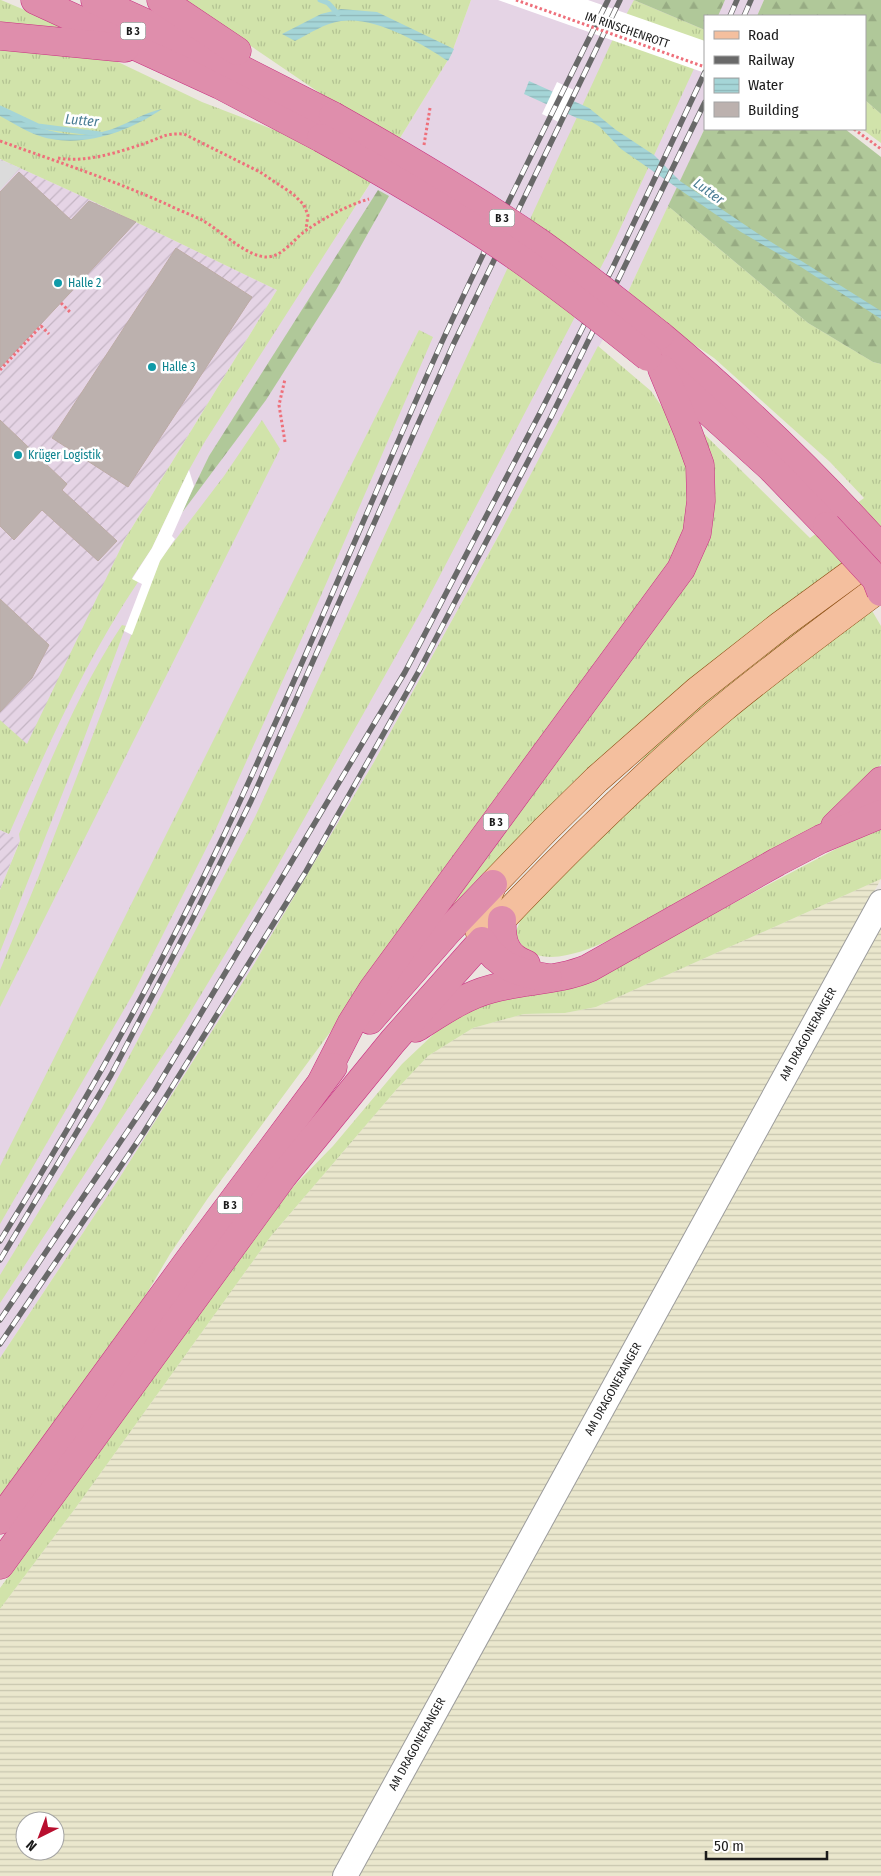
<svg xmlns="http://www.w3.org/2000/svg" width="881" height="1876" font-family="'Fira Sans Condensed',sans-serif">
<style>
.industrial{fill:url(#industrial-furrows)}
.railway{fill:#e5d4e5}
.farmland{fill:url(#farmland-rules);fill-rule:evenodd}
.grass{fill:url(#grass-tufts)}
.forest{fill:url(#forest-firs)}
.parking{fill:#dbdbdb}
.water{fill:url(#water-rules)}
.pier{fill:#fff}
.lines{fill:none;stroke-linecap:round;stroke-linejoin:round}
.stream{stroke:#a5d5d7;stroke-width:5}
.building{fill:#bcb1ae;stroke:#bcaba5}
.minor-casing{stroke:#9c9c9c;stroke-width:26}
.major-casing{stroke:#88460b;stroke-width:29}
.highway-casing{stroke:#c83081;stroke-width:29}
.path{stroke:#ee707b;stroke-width:3;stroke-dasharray:2.5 2.5;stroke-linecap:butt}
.minor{stroke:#fff;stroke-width:24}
.major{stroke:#f4bf9e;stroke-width:28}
.highway{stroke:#df8eac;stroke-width:28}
.rail-casing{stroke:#696969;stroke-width:5.5}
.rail{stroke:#fff;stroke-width:4;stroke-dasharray:11;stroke-linecap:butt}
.highway-bridge-casing{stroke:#c83081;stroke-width:29;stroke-linecap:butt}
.path-bridge{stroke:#ee707b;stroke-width:3;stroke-dasharray:2.5 2.5;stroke-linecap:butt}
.highway-bridge{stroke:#df8eac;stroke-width:28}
.culture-dot{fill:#0f9aa8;stroke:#fff;stroke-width:2}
.labels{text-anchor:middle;stroke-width:5;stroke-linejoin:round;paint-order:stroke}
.shield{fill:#fff;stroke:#5f5f5f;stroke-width:1}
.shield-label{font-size:11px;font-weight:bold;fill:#1b1b1b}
.street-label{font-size:12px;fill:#1b1b1b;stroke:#fff}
.culture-label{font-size:12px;fill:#0d838f;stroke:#fff;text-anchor:start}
.water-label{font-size:14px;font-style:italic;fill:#4a7d94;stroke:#fff}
</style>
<defs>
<pattern id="industrial-furrows" width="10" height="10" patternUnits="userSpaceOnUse" patternTransform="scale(1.25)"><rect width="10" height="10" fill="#e5d4e5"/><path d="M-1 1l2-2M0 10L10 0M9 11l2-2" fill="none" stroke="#c4b5c4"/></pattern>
<pattern id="farmland-rules" width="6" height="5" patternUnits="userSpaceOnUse" patternTransform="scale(1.25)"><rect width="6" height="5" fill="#eae7cd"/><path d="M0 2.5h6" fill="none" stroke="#c8c6af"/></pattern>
<pattern id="grass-tufts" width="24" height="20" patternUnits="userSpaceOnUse" patternTransform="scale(1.25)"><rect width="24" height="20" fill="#d1e3aa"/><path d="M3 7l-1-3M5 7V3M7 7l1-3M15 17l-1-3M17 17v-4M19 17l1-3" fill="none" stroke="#b3c292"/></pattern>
<pattern id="forest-firs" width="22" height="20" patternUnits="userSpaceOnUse" patternTransform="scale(1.25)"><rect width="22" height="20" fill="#b0c899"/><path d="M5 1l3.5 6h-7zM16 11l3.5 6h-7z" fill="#97ab83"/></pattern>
<pattern id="water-rules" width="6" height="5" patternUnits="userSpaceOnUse" patternTransform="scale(1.25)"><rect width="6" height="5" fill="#a5d5d7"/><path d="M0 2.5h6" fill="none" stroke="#8db6b8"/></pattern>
</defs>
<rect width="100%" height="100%" fill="#ece6e1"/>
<g class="industrial">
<path d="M0,159L86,198L277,290L125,539L0,808Z"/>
<path d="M0,830L20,840L0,890Z"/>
</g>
<path class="railway" d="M471,0H764L757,16H705V128L628,292L500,533L374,762L253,966L120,1177L0,1358V890L20,841L0,830L125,539L295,299L400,138L451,55Z"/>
<g class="farmland">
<path d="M881,879L334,1876H0V1609L77,1506L271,1236L396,1090L428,1056L473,1028L524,1014L565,1013L596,1007ZM25,1821H55V1851H25Z"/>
<path d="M881,917V1876H355Z"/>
</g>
<g class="grass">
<path d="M0,0H1L77,32L0,25Z"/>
<path d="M183,0H471L451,55L400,138L339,106Z"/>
<path d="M634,0L705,30V45L613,244L423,608L269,881L181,1028L0,1303V1275L102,1108L255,817L612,41Z"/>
<path d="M0,45L85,54L118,62L202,102L298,139L371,182L204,443L189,470L152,548L132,578L138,582C85,661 47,748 9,834L0,830V720L27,744L125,539L277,290L86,198L0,159Z"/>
<path d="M865,100L881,114V143L862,129H865Z"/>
<path d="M668,206L808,323L873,362L881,364V538L411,957L686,578L695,425L810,538L864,498L830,462L714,358L674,331L628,292Z"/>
<path d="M419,330L433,337L319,600L215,831L133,994L0,1224V1166Z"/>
<path d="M598,346L651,391L678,430L688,459V523L676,555L418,913L208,1198L170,1254L121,1337L0,1502V1358L120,1177L253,966L374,762L500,533Z"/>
<path d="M262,420L280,449L0,1007V970L38,878L160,560L224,476Z"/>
<path d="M853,583L860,592L638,770L635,768L657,740Z"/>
<path d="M871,609L881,626V764C865,787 845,805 822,822C778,853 727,877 680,902C648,919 601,949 567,955C545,960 520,956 516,931L523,914L688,753Z"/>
<path d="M122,625L126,626L82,744L0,952V890L20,841L19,834C50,762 79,690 122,625Z"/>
<path d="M881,829V879L596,1007L565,1013L524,1014L473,1028L428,1056L396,1090L271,1236L77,1506L0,1609V1588L276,1209L292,1188L333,1146L402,1064L438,1030L482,1004L658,943L872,830L875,832Z"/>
</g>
<g class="forest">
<path d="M634,0H725L718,16H705V30Z"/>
<path d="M764,0H881V114L865,100V16H757Z"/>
<path d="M705,128L845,129L881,157V364L873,362L808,323L668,206Z"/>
<path d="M378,190L389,196L336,290L266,400L181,514L209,456Z"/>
</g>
<path class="parking" d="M0,160L20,168L0,190Z"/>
<g class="water">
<path d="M341,9L377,12L454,49L448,61C421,43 375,16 341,21C325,23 309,34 295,41L282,34L321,14Z"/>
<path d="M529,81L589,108L616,130L654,155L680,181L757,233L881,311V319L801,267L741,232L621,149L600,127L592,122L577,118L524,94Z"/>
<path d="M162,109C127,133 76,151 34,134C22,129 12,122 0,116V110C39,129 72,144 115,128C133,121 143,113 162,109Z"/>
</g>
<g class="pier">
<path d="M498,0H588L705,41V73Z"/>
<path d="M557,82L578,92L563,124L542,114Z"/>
<path d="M189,470L194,486L172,536L175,539L160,561L132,635L124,631L142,584L132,579L152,548Z"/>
</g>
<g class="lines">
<g class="stream">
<path d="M320,0L328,3L338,14"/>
<path d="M0,108L38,126L100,134"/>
</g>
</g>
<g class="building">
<path d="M19,172L71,220L89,201L136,222L0,368V192Z"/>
<path d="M176,248L252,297L128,487L52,438Z"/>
<path d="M0,420L67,484L62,490L117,541L98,561L42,510L14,540L0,526Z"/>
<path d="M0,599L49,645L32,678L0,712Z"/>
</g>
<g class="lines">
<defs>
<path id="minor" d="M345,1876L881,902"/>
<g id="major">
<path d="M486,936C560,857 638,780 721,710C773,667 827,627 881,587"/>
<path d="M482,941L479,929V916L493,884L545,830L597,779L697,691L781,625L881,552"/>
</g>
<g id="highway">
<path d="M35,0L220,85L321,138"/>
<path d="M95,0L192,44L333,116"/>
<path d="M161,0L237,51"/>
<path d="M0,36L125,48"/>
<path d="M660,335C739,401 813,472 881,548"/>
<path d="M665,372L770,467L827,526"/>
<path d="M835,826L881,781"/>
<path d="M502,920C501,940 505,957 526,964"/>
<path d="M370,1020L448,931L493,884"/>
<path d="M416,1028C440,1013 464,996 491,989C523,980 559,981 589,968L777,862L821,839L881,814"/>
<path d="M322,1081L351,1024L373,989L681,569L697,533L701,501L700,465L688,432L662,369"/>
<path d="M0,1520L189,1260L333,1067"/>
<path d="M0,1565L283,1176L393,1041L482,941C498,967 519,973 548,978"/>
</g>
</defs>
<use href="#minor" class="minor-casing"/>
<use href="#major" class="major-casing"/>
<use href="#highway" class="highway-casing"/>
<g class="path">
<path d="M854,129L881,149"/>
<path d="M0,141C55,161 110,179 164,203C176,209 190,214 202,220C220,230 248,258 268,257C285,255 294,238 308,229C326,217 348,205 369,199"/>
<path d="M424,145L430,108"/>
<path d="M58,158C86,163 119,152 146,143C162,137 166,133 184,134L260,172L293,194L304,205L308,215L306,229"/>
<path d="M61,303L70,312"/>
<path d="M0,370L41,326L49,334"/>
<path d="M285,442L279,405L285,379"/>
</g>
<use href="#minor" class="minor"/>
<use href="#major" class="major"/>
<use href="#highway" class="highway"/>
<defs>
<g id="rail">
<path d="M730,16L737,0"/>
<path d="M744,16L751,0"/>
<path d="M0,1241C82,1109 158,973 225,833C301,672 368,507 441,344C494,228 552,114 608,0"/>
<path d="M0,1260L111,1075L193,918L251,801L453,345L620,0"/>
<path d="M0,1320L154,1092L405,672L541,411L613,267L705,72"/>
<path d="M0,1344L144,1132L305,873L420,669L551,417L705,102"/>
</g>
</defs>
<use href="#rail" class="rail-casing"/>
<use href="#rail" class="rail"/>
<defs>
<g id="highway-bridge">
<path d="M333,116C404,156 473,197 540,243C581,272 621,304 660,335"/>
<path d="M321,138C384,173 445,208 504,248C554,282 601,319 648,357"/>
<path d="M827,526L876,579L881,592"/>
</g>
</defs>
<use href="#highway-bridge" class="highway-bridge-casing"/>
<path class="path-bridge" d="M516,0L705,67"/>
<use href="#highway-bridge" class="highway-bridge"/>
</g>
<g class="culture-dot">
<circle cx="58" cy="283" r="5"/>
<circle cx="152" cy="367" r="5"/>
<circle cx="18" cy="455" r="5"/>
</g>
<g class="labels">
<g class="shield">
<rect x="120.5" y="22.5" width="25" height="17" rx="4"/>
<rect x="489.5" y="209.5" width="25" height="17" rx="4"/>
<rect x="483.5" y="813.5" width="25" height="17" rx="4"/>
<rect x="217.5" y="1196.5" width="25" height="17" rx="4"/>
</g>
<g class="shield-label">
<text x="133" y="35">B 3</text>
<text x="502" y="222">B 3</text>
<text x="496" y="826">B 3</text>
<text x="230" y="1209">B 3</text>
</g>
<g class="street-label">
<text transform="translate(627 30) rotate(19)" y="4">IM RINSCHENROTT</text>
<text transform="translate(808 1034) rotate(-61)" y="4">AM DRAGONERANGER</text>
<text transform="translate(613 1389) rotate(-61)" y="4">AM DRAGONERANGER</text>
<text transform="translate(417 1744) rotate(-61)" y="4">AM DRAGONERANGER</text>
</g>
<g class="culture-label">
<text x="68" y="287">Halle 2</text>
<text x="162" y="371">Halle 3</text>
<text x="28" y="459">Krüger Logistik</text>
</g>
<g class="water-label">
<text transform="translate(82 120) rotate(5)" y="5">Lutter</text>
<text transform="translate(709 191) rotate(36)" y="5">Lutter</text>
</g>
</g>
<rect x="704" y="15" width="162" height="115" fill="#ffffff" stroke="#a4a4a4"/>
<rect x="714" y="31" width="25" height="8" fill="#f4bf9e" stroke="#a4a4a4"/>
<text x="748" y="40" font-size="15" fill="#1b1b1b">Road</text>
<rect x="714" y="56" width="25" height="8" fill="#696969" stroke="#a4a4a4"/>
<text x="748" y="65" font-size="15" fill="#1b1b1b">Railway</text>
<rect x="714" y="78" width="25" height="15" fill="url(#water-rules)" stroke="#a4a4a4"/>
<text x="748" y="90" font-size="15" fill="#1b1b1b">Water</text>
<rect x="714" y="102" width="25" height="15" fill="#bcb1ae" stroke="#a4a4a4"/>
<text x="748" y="115" font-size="15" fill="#1b1b1b">Building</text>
<g transform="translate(40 1836) rotate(222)"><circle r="24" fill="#ffffff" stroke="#a4a4a4"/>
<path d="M0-4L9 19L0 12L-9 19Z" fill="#b80f2f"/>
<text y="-8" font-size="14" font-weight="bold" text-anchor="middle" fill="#1b1b1b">N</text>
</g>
<path d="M706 1851v8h121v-8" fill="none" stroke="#1b1b1b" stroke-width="2.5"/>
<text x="714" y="1851" font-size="15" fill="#1b1b1b" stroke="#ffffff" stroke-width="4" paint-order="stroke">50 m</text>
</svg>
